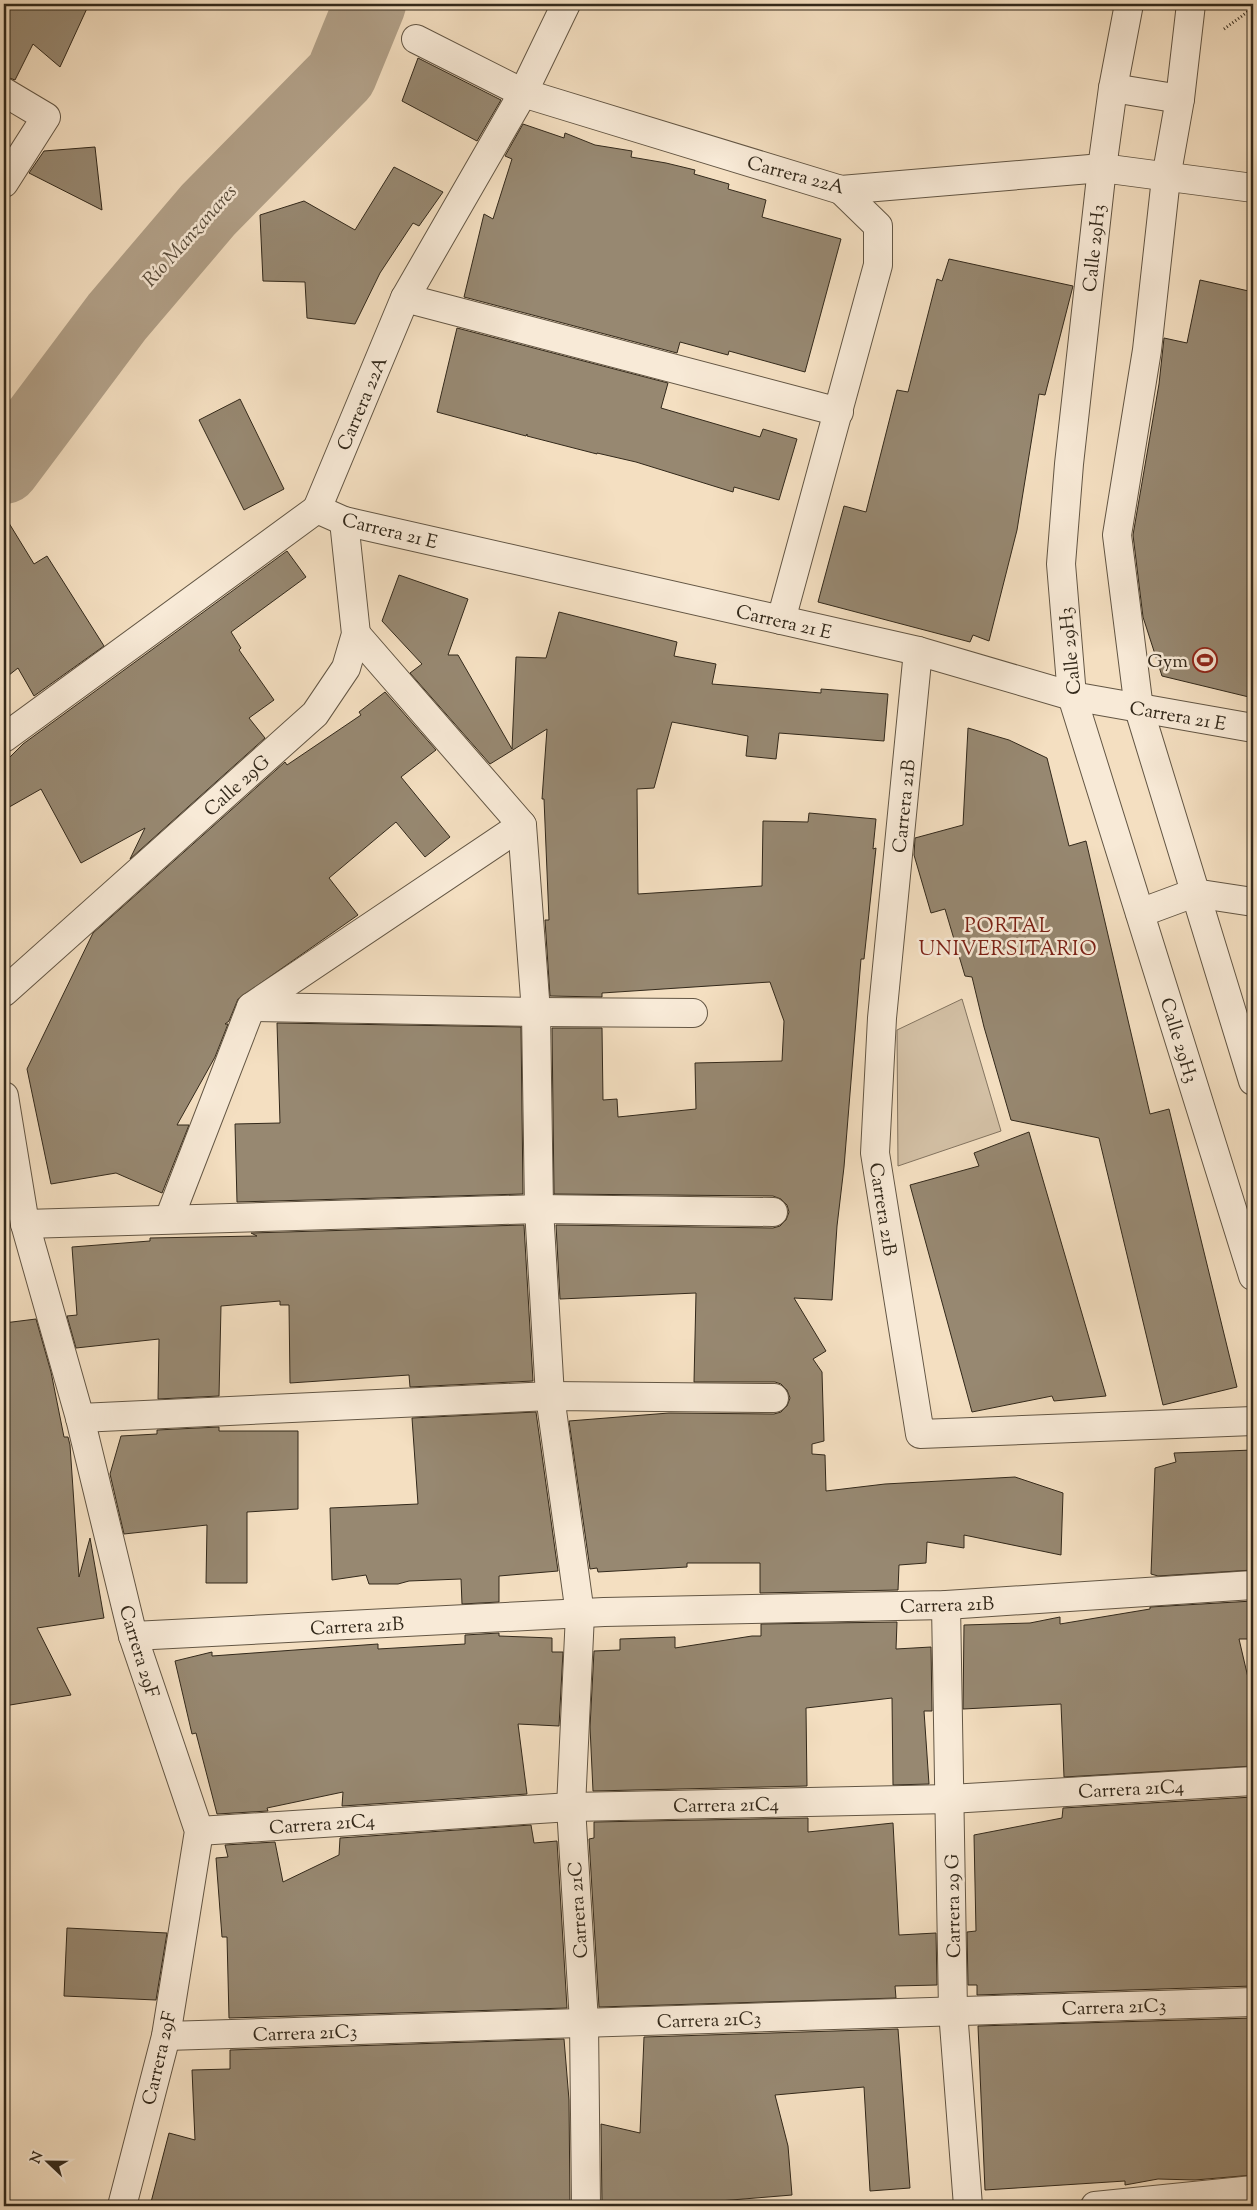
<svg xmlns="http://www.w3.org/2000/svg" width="1257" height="2210" font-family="'Sorts Mill Goudy',serif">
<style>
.green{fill:#d3c0a5;stroke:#837460}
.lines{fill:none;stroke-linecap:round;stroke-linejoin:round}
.river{stroke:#b2a189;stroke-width:72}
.building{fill:#978871;stroke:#33291b}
.minor-casing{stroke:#635644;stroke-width:30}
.path{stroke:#33291b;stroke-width:3;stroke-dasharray:1 2.5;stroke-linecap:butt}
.minor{stroke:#f8ead7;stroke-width:28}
.labels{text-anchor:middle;stroke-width:5;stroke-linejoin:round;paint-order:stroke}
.street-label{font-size:19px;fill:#33291b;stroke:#f8ead7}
.poi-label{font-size:19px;fill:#33291b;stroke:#f8ead7;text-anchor:end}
.water-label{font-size:20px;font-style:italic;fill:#594d3c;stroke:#f8ead7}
.neighbourhood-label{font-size:20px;letter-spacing:1px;fill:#7a1f14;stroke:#f8ead7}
</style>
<rect width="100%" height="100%" fill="#f4dfc1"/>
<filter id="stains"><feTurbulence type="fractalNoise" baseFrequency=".004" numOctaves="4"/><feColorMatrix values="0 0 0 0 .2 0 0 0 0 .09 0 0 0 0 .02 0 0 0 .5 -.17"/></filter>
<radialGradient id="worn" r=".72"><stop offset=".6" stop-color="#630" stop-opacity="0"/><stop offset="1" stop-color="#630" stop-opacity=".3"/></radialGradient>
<path class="green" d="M962,999L1001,1131L898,1166L897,1030Z"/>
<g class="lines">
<path class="river" d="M4,468L117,317L208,210L341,75L370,4"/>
</g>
<g class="building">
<path d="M4,4H89L60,67L33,44L15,80L4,76Z"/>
<path d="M418,58L501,100L477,141L402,101Z"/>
<path d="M523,124L564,138L565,133L595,145L632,151L631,157L666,163L695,170L694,174L729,184L728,189L766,200L762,217L841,239L805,372L729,351L728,355L680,342L677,353L464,297L484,214L493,219L512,159L505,156Z"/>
<path d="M95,147L102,210L29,173L44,151Z"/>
<path d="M394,167L443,192L419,226L413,223L380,273L355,324L307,318L305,282L263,281L260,215L304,201L355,230Z"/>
<path d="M949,259L1073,286L1045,395L1039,394L1017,530L989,641L973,635L970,642L818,602L844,506L866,512L897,390L908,392L937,279L942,281Z"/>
<path d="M1200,280L1253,292V698L1162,676L1143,617L1133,535L1159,384L1164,338L1187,343Z"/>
<path d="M457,328L668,383L661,408L760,437L763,429L797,439L779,500L734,487L733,492L636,462L597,453V454L527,436V434L526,436L437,412Z"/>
<path d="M240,399L284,489L244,510L199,420Z"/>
<path d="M4,515L34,564L47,556L104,646L34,696L18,668L4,679Z"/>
<path d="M287,551L306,577L231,632L241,648L239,650L274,700L249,718L265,738L130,859L145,828L81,863L41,789L4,810V763L23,744Z"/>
<path d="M399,575L468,599L448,655H458L512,749L516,657L546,658L559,612L677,642L674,656L716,664L712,684L821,693V689L888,694L884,741L779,733L776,759L746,756L748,736L672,722L654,788L637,789L638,894L762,886L763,821L808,822L809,813L876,819L873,849L876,848L864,959H861L844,1167L837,1226L832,1300L794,1298L826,1351L813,1359L822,1372L824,1441L812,1444V1454L825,1455L826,1491L885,1484L1015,1477L1063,1493L1061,1555L964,1535V1548L927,1542L926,1563L899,1565L898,1590L760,1593V1563H687V1567L598,1572L597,1568L590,1569L569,1421L669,1413L774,1414L781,1412L787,1406L790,1398L787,1390L781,1384L775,1382H694L696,1293L560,1299L556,1225L773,1228L780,1226L786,1220L789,1212L787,1205L781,1199L773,1196L554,1194L552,1028H602L603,1100L617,1099L618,1117L696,1109L695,1063L782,1061L784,1021L770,982L602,993V997L550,996L545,920H549L544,799H542L547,729L490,764L410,673L422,664L382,621Z"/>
<path d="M385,692L436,750L401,777L450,837L425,857L396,822L329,878L358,915L238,999L229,1021L225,1024H228L215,1057L177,1125H189L162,1193L116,1173L51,1184L27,1069L93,933L285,762L287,765L361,715L359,712Z"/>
<path d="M968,728L1009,740L1047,758L1069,846L1086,841L1150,1114L1169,1109L1237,1387L1163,1405L1099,1138L1011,1120L984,1027L972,977L965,976L945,909L931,913L914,855L915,838L963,825Z"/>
<path d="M277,1023L521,1027L523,1194L237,1202L235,1124L280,1123Z"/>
<path d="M1029,1132L1106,1396L1054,1401L1052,1396L972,1412L910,1185L979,1166L974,1153Z"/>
<path d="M524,1225L533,1381L410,1387L409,1375L290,1383L289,1305H280V1301L221,1306L219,1396L158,1399L159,1339L76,1348L67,1316L77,1315L72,1247L150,1241V1238L257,1236L251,1233Z"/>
<path d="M36,1319L51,1372L64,1437H68L70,1445L79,1577L90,1538L104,1618L37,1628L71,1695L4,1706V1323Z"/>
<path d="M536,1412L558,1571L499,1576V1602L462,1604L461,1579L409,1581L398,1584H369L366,1575L332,1580L330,1508L418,1504L412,1418Z"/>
<path d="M219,1427V1431H298V1509L247,1512V1583H206L207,1525L124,1534L110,1474L121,1436L157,1434V1430Z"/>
<path d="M1253,1450V1570L1158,1576L1151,1574L1155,1468L1176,1462L1174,1453Z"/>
<path d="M1253,1601V1639H1239L1253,1699V1766L1064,1777L1061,1704L963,1709L964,1625L1030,1623L1060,1617V1624L1150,1609V1607Z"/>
<path d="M897,1622L896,1649L931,1647L932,1711H924L929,1784L893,1785L892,1698L806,1708L807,1786L593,1791L590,1727L594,1651L620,1650V1639L675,1637V1648L752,1636H761V1624Z"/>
<path d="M499,1633V1636L552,1638V1652H563L559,1726L518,1724L527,1794L342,1806L343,1792L267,1808L268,1811L217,1814L196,1733L192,1734L175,1661L212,1652V1656L378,1644V1649L465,1644V1635Z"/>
<path d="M1253,1797V1986L977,1995V1985H968L967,1932L976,1931L974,1835L1062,1818L1063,1808Z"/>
<path d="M808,1818V1832L893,1823L899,1935L936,1933L937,1985L895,1986L896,1998L599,2007L589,1839L594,1838V1822Z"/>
<path d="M531,1825L534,1843L557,1841L567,2008L229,2018L227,1937H222L216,1858L228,1857L225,1845L275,1842L283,1882L339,1855L340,1838Z"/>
<path d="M67,1928L167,1933L156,2000L64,1996Z"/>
<path d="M1253,2018V2175L1195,2180L1158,2179L1125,2185V2181L985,2190L978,2026Z"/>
<path d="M898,2029L910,2188L870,2191L864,2087L775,2095L788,2146L792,2195L683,2204V2206H602L601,2124L640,2133L644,2037Z"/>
<path d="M564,2039L569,2100L570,2206H150L169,2133L195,2140L192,2070L230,2069V2050Z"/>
</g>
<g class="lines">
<defs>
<g id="minor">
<path d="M1129,4L1113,88L1102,168L1069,464L1061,564L1072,696L1253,1276"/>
<path d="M1191,4L1180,99L1166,178L1147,350L1117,535L1139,709L1253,1081"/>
<path d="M416,39L523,93L841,190L1102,168L1253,188"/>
<path d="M1113,88L1180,99"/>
<path d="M4,92L46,117L4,183"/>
<path d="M405,298L839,412"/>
<path d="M317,509L344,521L918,651L1072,696L1253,728"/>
<path d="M317,509L405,298L523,93L566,4"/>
<path d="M781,620L878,265V226L841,190"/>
<path d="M356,634L522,825L536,1012L539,1209L550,1396L580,1614L571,1807L584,2022L586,2206"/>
<path d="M918,651L882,1018L875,1153L920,1434L1253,1421"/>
<path d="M4,738L317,509"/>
<path d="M1140,913L1194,893L1253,902"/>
<path d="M4,992L315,714L346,668L356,634L344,521"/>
<path d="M251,1007L536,1012L693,1013"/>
<path d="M4,1096L25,1224L80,1418L133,1636L199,1831L166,2036L122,2206"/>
<path d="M169,1219L251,1007L522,825"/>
<path d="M25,1224L539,1209L773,1212"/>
<path d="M80,1418L550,1396L774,1398"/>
<path d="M946,1605L953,2011L968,2206"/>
<path d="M133,1636L604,1612L946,1605L1253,1585"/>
<path d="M199,1831L571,1807L950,1799L1253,1781"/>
<path d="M166,2036L1253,2002"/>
<path d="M1095,2206L1253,2190"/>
</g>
</defs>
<use href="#minor" class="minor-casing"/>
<path class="path" d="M1224,29L1253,8"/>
<use href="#minor" class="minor"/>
</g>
<defs>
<symbol id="stadium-ring" viewBox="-11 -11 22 22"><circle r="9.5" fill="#f8ead7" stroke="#8f2418" stroke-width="1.5"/><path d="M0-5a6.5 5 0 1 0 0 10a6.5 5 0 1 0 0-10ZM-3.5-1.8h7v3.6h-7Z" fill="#8f2418"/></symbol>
</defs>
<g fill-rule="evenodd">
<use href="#stadium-ring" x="1191" y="646" width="28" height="28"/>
</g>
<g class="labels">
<g class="street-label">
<text transform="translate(796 174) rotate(15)" y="7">Carrera 22A</text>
<text transform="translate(1093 248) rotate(-84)" y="7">Calle 29H3</text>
<text transform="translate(361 403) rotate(-67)" y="7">Carrera 22A</text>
<text transform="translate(390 530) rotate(14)" y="7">Carrera 21 E</text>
<text transform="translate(784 621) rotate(13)" y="7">Carrera 21 E</text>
<text transform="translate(1069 651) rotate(-96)" y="7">Calle 29H3</text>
<text transform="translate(1178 715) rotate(10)" y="7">Carrera 21 E</text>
<text transform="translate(236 785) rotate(-42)" y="7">Calle 29G</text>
<text transform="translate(903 806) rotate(-84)" y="7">Carrera 21B</text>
<text transform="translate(1180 1040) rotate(73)" y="7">Calle 29H3</text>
<text transform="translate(884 1209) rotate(81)" y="7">Carrera 21B</text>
<text transform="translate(947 1604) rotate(-2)" y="7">Carrera 21B</text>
<text transform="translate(357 1625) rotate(-3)" y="7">Carrera 21B</text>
<text transform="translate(140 1651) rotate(73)" y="7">Carrera 29F</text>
<text transform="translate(1131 1788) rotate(-3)" y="7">Carrera 21C4</text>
<text transform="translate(726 1804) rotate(-1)" y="7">Carrera 21C4</text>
<text transform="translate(322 1823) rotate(-4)" y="7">Carrera 21C4</text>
<text transform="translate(952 1906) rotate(-91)" y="7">Carrera 29 G</text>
<text transform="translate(577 1910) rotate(-94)" y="7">Carrera 21C</text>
<text transform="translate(1114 2006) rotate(-2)" y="7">Carrera 21C3</text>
<text transform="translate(709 2019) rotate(-2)" y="7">Carrera 21C3</text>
<text transform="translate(305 2032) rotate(-2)" y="7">Carrera 21C3</text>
<text transform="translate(158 2058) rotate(-77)" y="7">Carrera 29F</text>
</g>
<g class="poi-label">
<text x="1188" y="667">Gym</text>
</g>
<g class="water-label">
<text transform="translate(189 235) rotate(-48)" y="7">Río Manzanares</text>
</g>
<g class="neighbourhood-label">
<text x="1008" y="932">PORTAL<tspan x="1008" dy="23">UNIVERSITARIO</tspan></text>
</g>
</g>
<rect width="1257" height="2210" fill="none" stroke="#f4dfc1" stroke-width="20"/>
<rect x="5" y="5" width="1247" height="2200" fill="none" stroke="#33291b" stroke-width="2.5"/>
<rect x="10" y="10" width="1237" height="2190" fill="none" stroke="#33291b"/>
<g transform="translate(48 2162) rotate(292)" stroke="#f8ead7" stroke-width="4" paint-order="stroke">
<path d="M0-4L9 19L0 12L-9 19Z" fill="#33291b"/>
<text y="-8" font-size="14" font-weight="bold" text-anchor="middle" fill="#33291b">N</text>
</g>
<rect width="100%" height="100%" filter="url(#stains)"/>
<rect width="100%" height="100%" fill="url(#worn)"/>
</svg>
